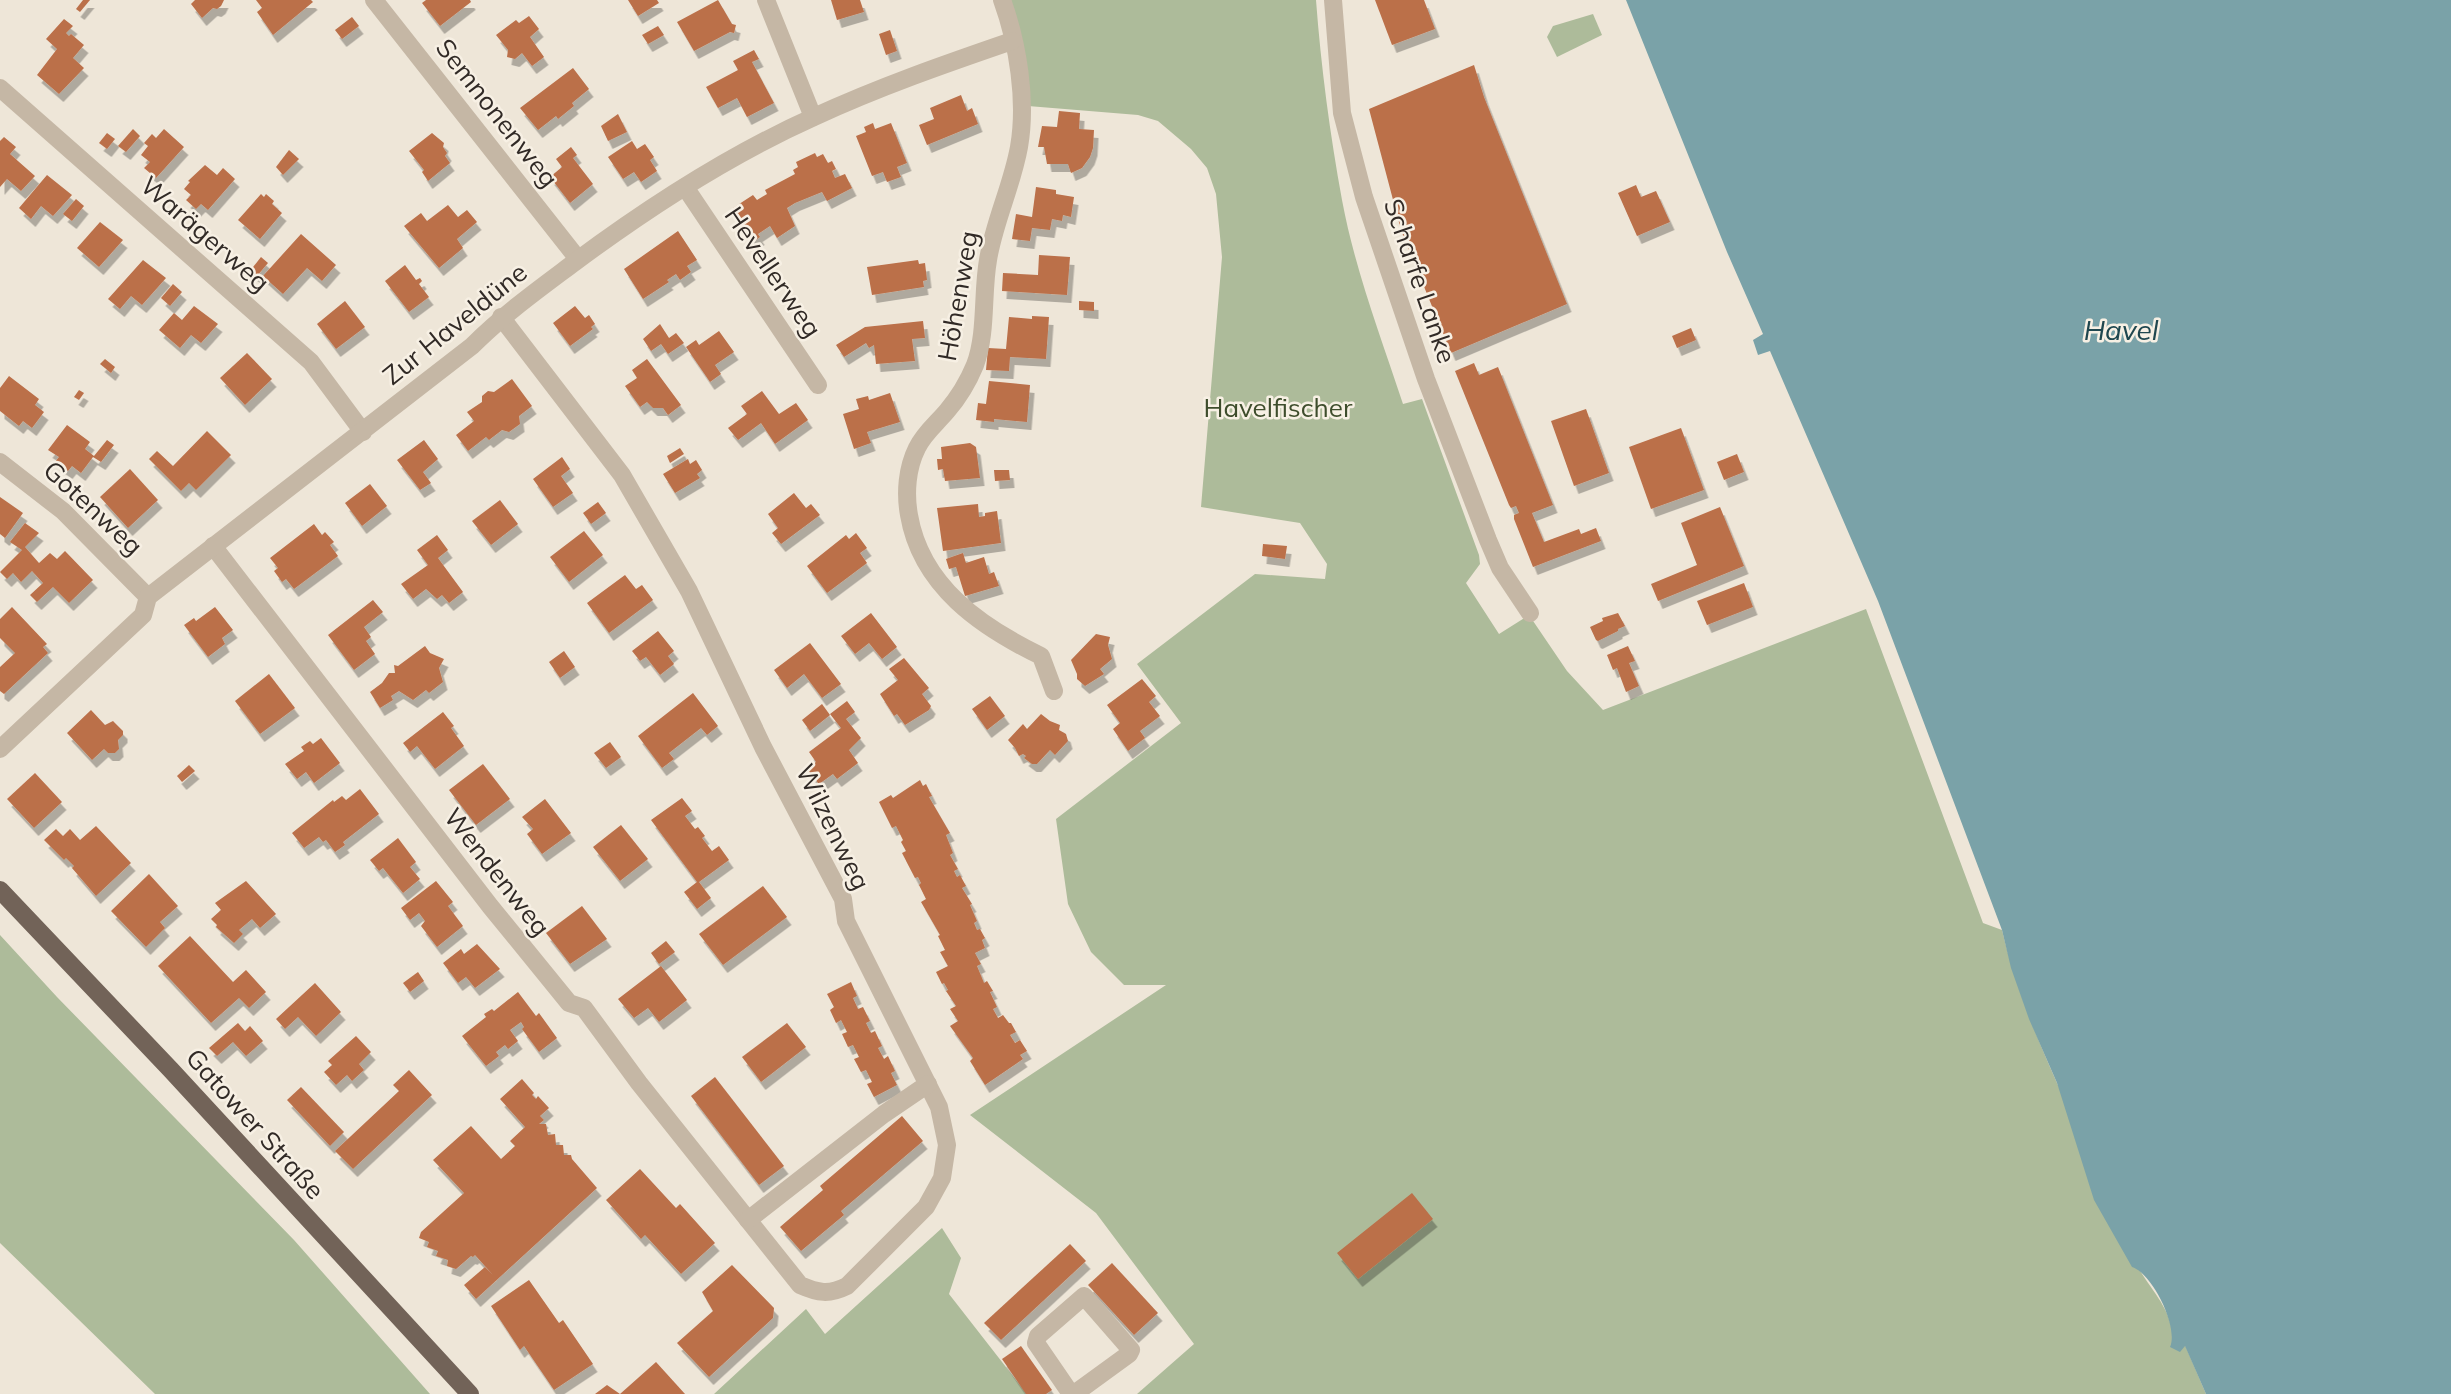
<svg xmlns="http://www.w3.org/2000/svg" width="2451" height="1394" font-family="Mulish,sans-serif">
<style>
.green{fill:#adbb9a}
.water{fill:#7aa2a8}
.building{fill:#bb6f49;filter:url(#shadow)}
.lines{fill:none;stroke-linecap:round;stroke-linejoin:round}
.minor{stroke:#c5b7a5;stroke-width:18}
.major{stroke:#726358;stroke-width:18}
.labels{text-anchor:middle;stroke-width:5;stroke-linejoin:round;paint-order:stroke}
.street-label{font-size:26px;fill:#312a26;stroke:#f7f0e4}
.park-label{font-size:26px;fill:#3e4d2c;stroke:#f7f0e4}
.water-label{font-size:28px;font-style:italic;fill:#1f474f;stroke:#f7f0e4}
</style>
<defs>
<filter id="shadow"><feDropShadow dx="4.5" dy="8" stdDeviation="0" flood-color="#0004"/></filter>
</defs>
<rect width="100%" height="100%" fill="#eee6d8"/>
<g class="green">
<path d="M1011,0H1316C1321,67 1330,134 1342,200C1355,270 1381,337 1403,404L1422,399L1479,555L1480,564L1466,583L1499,634L1529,615L1567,671L1603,710L1866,609L1983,923L2002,930C2016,990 2040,1045 2065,1101C2088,1154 2111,1206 2134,1259C2147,1288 2171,1304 2173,1339L2185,1345L2206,1394H1137L1194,1344L1096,1213L970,1115L1166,985H1124L1091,952L1068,904L1056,819L1181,723L1137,664L1255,574L1325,579L1327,564L1300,523L1201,507L1222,257L1216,194L1207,168L1191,149L1158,121L1138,115L1028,106Z"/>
<path d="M1593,14L1602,35L1557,57L1547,37L1553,26Z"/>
<path d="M0,935L57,997L294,1240L430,1394H155L0,1243Z"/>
<path d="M942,1228L961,1258L949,1294L1027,1394H714L806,1309L825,1334Z"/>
</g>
<path class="water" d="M1626,0H2451V1394H2206L2185,1346L2180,1352L2170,1347C2179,1327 2152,1273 2132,1267L2094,1200L2057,1083L2029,1019L2011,968L2002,930L1878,601L1770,351L1758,355L1753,340L1763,334L1727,252Z"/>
<g class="building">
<path d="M83,0H90L80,12L76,9Z"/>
<path d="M195,0H224L221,6L217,9L213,8L202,18L191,4Z"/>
<path d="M256,0H311L313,2L273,35L257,12L262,8Z"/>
<path d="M426,0H470L471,2L440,26L422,3Z"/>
<path d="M628,0H657L659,3L638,16Z"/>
<path d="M718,0L732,24L736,25L734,33L730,32L694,51L677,22Z"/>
<path d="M831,0H860L864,12L837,20Z"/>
<path d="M1375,0H1424L1435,29L1392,45Z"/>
<path d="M529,16L539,29L530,37L544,57L532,66L522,53L515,59L507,57L508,50L496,35L516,20L519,23Z"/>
<path d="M352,17L359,26L342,39L335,30Z"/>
<path d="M64,19L73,26L66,33L69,36L71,34L84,45L73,58L84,68L59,94L37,75L57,49L46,39Z"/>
<path d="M658,26L664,35L648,44L642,35Z"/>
<path d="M890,30L897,51L886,55L879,34Z"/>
<path d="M754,50L759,59L752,62L774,103L747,117L737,98L718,108L706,87L738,70L733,61Z"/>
<path d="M1474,65L1484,97L1567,304L1451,353L1401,230L1369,109Z"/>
<path d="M573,68L589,89L572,103L574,106L558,119L556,116L538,130L520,108Z"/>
<path d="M961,95L967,111L972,108L978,124L927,145L919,125L934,119L930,108Z"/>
<path d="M1059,111L1080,113L1079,129L1094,130L1093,148L1090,157L1082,168L1071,173L1068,164H1047L1044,147H1038L1042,126L1057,127Z"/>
<path d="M618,114L627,132L608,141L601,126Z"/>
<path d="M873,123L875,129L891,123L907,163L897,167L901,177L887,182L883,172L872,176L856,136L866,132L864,127Z"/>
<path d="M133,129L140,136L126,152L118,146Z"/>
<path d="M164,129L184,147L156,178L144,168L150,162L141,155L148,146L144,143L152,134L156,138Z"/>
<path d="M107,133L115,139L107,149L99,143Z"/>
<path d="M432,133L444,143L443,147L447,153L445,156L450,163L428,181L422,172L424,170L409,151Z"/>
<path d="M4,137L16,147L10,154L35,176L21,191L7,179L0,187V141Z"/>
<path d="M632,141L637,149L645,144L654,157L650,160L657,171L641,182L634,172L623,179L608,157Z"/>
<path d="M571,147L577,155L573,158L593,184L570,203L550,177L562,167L556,159Z"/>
<path d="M289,150L299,159L283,175L276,167Z"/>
<path d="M815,153L817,157L823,154L828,163L832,161L836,169L832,171L835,178L845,174L852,188L827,201L822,192L795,203L787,208L795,226L777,238L770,226L758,234L760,237L750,244L736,222L740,220L733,208L753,195L757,200L767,194L765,190L795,174L793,170L798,167L796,162Z"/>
<path d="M205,165L217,175L223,168L235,179L208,210L201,204L196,209L186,200L191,195L184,189L190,182L188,181Z"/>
<path d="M47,175L72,195L53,216L41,206L31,219L19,208Z"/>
<path d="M1636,185L1641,197L1656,191L1670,222L1637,236L1618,193Z"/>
<path d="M1036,187L1056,190V194L1074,197L1071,217L1063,215L1062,221L1052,219L1050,230L1032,228L1030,241L1012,239L1016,214L1032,217Z"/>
<path d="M261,194L264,197L266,194L274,201L272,204L282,213L260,239L238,220Z"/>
<path d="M76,199L84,206L72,221L63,214Z"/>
<path d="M448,205L458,217L467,210L477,222L457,239L463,248L439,268L404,226L421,213L427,221Z"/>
<path d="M100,222L123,240L99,267L77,248Z"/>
<path d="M678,231L697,260L687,266L691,272L680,280L676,274L667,280L669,282L643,299L624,269Z"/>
<path d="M301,234L336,265L322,281L307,268L283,294L263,276Z"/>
<path d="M1039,255L1070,257L1067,295L1002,291L1003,273L1038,275Z"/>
<path d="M261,257L268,263L257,276L250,271Z"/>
<path d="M143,260L166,278L142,305L131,296L120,309L108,299Z"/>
<path d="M918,260L919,264L925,263L927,280L923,281L924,287L872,295L867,267Z"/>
<path d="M405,265L416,280L420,278L422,281L419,284L429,297L409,312L385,281Z"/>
<path d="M173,284L182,292L170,306L161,298Z"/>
<path d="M345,301L365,327L336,349L317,324Z"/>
<path d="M1079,301L1094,302V311L1079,310Z"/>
<path d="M194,306L218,324L201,343L191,335L180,348L159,330L174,313L182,320Z"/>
<path d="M575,306L585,318L589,315L595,324L591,327L593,329L570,346L553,323Z"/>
<path d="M1032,316L1049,317L1046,359L1010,357L1009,371L986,370L988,348L1006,349L1009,317L1032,319Z"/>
<path d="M923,321L925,338L912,339L915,361L876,364L874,345L869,348L866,343L844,357L836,345L865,327Z"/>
<path d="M660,324L669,338L676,333L684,343L668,354L661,344L651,351L643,339Z"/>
<path d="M1691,328L1696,340L1677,348L1672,336Z"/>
<path d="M719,331L734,352L715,365L721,374L710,382L686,347L696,340L699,345Z"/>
<path d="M247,353L272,379L245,405L220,378Z"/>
<path d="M105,359L115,367L111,373L100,364Z"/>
<path d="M647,359L681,405L668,415L663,408H653L647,402L640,407L625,386L637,378L632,370Z"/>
<path d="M1474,363L1479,375L1498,367L1553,505L1532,513L1544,542L1579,529L1581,534L1596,528L1601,541L1533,567L1514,519V515L1519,513L1516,506L1511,508L1509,505L1455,371Z"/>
<path d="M9,376L39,399L35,405L44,412L32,428L23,421L19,426L0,411V388Z"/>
<path d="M512,379L532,406L519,416L520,424L509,432L502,430L489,440L486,437L468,451L456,435L474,421L467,412L482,402V396L488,391L494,392Z"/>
<path d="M989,381L1030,385L1027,422L994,419V422L976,420L978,403L986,404Z"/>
<path d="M79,390L84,393L79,400L74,397Z"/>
<path d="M762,391L779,414L796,403L808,420L775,444L761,423L738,440L728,428L747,414L741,406Z"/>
<path d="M890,393L900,422L867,432L871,443L854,449L843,414L859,409L856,399L868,396L869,400Z"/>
<path d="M1586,409L1609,473L1574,486L1551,421Z"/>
<path d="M67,425L90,442L85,449L94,456L107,440L114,445L101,462L93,457L81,473L72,466L68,471L55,462L59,457L48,450Z"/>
<path d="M1681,428L1704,490L1651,509L1629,447Z"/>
<path d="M207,431L231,455L196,490L189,483L181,491L149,459L157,451L173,466Z"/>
<path d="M424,440L438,459L423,472L431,483L420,490L397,460Z"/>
<path d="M970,443L976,447L980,478L945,481L943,469L938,470L937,459H942L941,447Z"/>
<path d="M680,448L684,454L670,463L667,456Z"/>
<path d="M1737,454L1744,472L1724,480L1717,462Z"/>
<path d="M562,457L570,469L561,476L573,493L553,507L533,479Z"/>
<path d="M688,459L690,464L696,460L702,470L697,474L700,478L675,493L663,474Z"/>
<path d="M130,469L158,500L128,528L100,497Z"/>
<path d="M994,470H1009L1010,480L995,481Z"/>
<path d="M370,484L387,506L362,526L345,503Z"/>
<path d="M794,493L806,508L811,504L820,515L781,544L772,533L778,528L768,514Z"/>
<path d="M0,497L23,513L5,538L0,534Z"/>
<path d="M500,500L518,524L491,545L472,521Z"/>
<path d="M598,502L606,513L591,524L583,513Z"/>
<path d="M978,504L979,517L985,516V513L997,511L1001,543L943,551L937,508Z"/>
<path d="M1720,507L1744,566L1658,601L1651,584L1697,565L1681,523Z"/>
<path d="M25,523L39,533L25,547L39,563L50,553L57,559L65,551L93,580L69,603L53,587L37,602L30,595L43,583L32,571L21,582L13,573L7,579L0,572L22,550L10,542Z"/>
<path d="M314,524L322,535L325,532L334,542L330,545L338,556L294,589L286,579L282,582L274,571L278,568L270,558Z"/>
<path d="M584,531L603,555L569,582L550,557Z"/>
<path d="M856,533L867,548L860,553L867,563L827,593L807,566L846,535L849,539Z"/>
<path d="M437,535L448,550L438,558L463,592L449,603L442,595L437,599L426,589L413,599L401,584L428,565L417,550Z"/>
<path d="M1263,544L1287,546L1285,559L1262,556Z"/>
<path d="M963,553L966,563L984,557L989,574L994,572L999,586L965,596L956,567L949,569L946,559Z"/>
<path d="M625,575L636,589L642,585L653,600L609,633L587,603Z"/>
<path d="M1744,583L1753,607L1707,625L1697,601Z"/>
<path d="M373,600L383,612L364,627L371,637L366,641L375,654L354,670L328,635Z"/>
<path d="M12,607L47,644L43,647L48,653L4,694L0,691V667L15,653L0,638V619Z"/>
<path d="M215,607L233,630L222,638L225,644L208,657L184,625L194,618L196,621Z"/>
<path d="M871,613L897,647L882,659L869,643L855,654L841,636Z"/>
<path d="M1618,613L1625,626L1618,629V631L1598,641L1596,640L1590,627L1603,621L1602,618Z"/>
<path d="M658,631L674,651L668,656L674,664L660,675L646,657L640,661L632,651Z"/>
<path d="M1096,634L1110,637L1108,645L1112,659L1100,669L1104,674L1085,686L1077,679V674L1071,660Z"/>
<path d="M810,643L841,684L822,698L804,674L787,688L774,670Z"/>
<path d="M425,646L430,653L444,659L439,668L443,682L429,693L426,690L413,700L399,691L391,696L393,700L380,708L370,692L382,683L389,673H395L394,665L398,666Z"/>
<path d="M1628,646L1635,661L1629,663L1639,686L1626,692L1617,668L1613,670L1607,655Z"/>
<path d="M564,651L575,667L560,678L549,662Z"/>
<path d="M904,658L929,688L922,694L931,706L929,710L905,725L897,714L894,716L880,694L898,680L889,669Z"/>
<path d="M269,674L295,708L260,734L235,701Z"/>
<path d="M1142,679L1156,696L1149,702L1160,716L1140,731L1145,738L1128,751L1113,729L1120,723L1107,705Z"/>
<path d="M693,693L718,726L707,735L701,728L669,753L674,759L662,768L638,736Z"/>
<path d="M990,696L1005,716L987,730L972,709Z"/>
<path d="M847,701L855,712L846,719L861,738L849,750L858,763L837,779L833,774L819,784L807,769L816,762L809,752L841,728L830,714Z"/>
<path d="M822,704L830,715L810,731L802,720Z"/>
<path d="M91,710L105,725L113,721L123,731V735L118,740L119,749L115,753H108L104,749L92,760L67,733Z"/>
<path d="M443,712L454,726L451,728L464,746L435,769L417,746L410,752L403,743Z"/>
<path d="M1041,714L1050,721L1060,725L1059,730L1066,734L1068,741L1055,755L1050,750L1037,764H1032L1024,758L1026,756L1023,754L1019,756L1015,748L1008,740L1023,724L1027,729Z"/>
<path d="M321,738L340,763L314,783L306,772L297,779L285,764L304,751L301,747L310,741L313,744Z"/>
<path d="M610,742L621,757L606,768L594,753Z"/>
<path d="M483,764L510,799L476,825L449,790Z"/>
<path d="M189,765L195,771L182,782L177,776Z"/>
<path d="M35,773L62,802L34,828L7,799Z"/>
<path d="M920,780L923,786L926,784L932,796L929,797L950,833L946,835L953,853L950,855L958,869L954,871L957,877L960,875L966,886L962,888L972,904L970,905L977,921L974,923L977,930L980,929L985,938L982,940L985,948L975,953L981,964L977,966L984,983L987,981L993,991L990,992L997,1007L993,1009L998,1018L1003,1015L1009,1023H1011L1016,1032L1010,1035L1015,1043L1020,1040L1027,1051L1020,1055L1023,1059L985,1085L970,1061L973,1058L950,1026L958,1021L950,1009L956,1006L946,991L948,990L944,983L942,984L936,972L948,966L940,952L945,950L938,936L940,935L921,902L926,899L919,885L921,883L918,877L915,878L902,853L906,851L901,842L903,840L896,826L892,828L879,802L891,795L893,798Z"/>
<path d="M360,789L379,814L343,842L345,845L335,852L326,840L323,842L319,837L304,848L292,833L333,800L334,802L342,796L346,800Z"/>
<path d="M682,798L692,811L685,816L695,829L698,827L705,836L702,838L712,851L719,846L729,860L699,882L711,898L697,909L684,892L697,882L651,820Z"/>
<path d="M545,799L571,833L542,854L527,834L533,829L522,817Z"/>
<path d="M621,825L648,859L620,881L593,847Z"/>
<path d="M96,826L131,863L96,896L72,868L74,866L66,858L64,860L44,840L56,829L63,836L70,829L80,840Z"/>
<path d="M398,838L416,862L410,867L420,879L403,893L383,868L379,871L370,860Z"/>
<path d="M149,874L178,906L160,922L165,928L146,947L111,911Z"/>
<path d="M246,881L276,914L260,928L252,919L239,930L243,934L234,943L216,927L217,925L211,919L221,910L215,903Z"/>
<path d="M436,881L453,902L448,906L463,926L437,947L421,926L425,921L419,913L410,920L401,908Z"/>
<path d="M763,886L787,917L723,965L699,934Z"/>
<path d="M582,906L607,939L570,964L546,933Z"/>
<path d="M190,936L233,982L246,970L266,992L249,1008L239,998L211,1023L158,966Z"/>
<path d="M666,941L675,952L659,964L651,953Z"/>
<path d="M477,944L500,969L475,988L466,977L458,983L443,963L461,949L464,954Z"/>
<path d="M661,966L687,1000L659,1022L648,1008L634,1018L618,999Z"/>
<path d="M418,972L424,981L410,992L403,983Z"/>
<path d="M851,982L857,996L853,998L858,1009L863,1007L870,1021L866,1023L871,1033L875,1031L882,1046L878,1048L884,1059L888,1056L895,1071L891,1073L897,1085L874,1097L867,1084L872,1082L866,1070L861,1072L854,1059L859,1057L853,1045L848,1047L842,1034L847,1032L841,1020L836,1023L830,1010L834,1007L827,994Z"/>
<path d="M315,983L341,1012L316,1036L298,1017L285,1029L276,1019Z"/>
<path d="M518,992L536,1016L539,1013L557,1038L539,1052L522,1029L524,1027L521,1022L510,1030L518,1041L508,1049L505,1045L496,1052L499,1056L486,1066L462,1036L486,1017L484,1014L492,1009L494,1011Z"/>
<path d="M238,1023L245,1031L250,1026L263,1041L246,1056L233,1042L217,1056L209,1048Z"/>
<path d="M787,1023L806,1047L761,1082L742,1057Z"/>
<path d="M356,1036L371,1052L359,1064L364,1070L352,1081L347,1075L336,1085L324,1072L332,1065L328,1061Z"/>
<path d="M409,1070L432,1095L353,1169L335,1151L399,1091L393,1085Z"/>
<path d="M715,1077L784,1166L759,1185L691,1096Z"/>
<path d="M522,1079L534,1093L532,1095L536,1099L538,1096L549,1108L540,1116L544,1120L539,1124H546L548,1135L555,1134L556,1145H563L564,1155H571L572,1159L597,1188L476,1299L464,1285L485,1267L493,1275L475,1255L473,1257L471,1256L456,1269L447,1266L448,1260L436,1256L438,1251L427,1247L429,1242L419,1238L421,1232L464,1193L433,1160L471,1126L501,1159L515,1146L510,1141L525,1127L500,1099Z"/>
<path d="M301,1087L344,1132L330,1146L287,1100Z"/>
<path d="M902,1116L923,1141L841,1211L844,1215L801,1251L780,1227L823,1190L820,1186Z"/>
<path d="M640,1169L676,1208L680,1204L715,1243L681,1274L645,1235L641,1239L606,1200Z"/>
<path d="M1412,1193L1433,1219L1358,1279L1337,1253Z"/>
<path d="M1070,1244L1086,1261L1001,1340L984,1323Z"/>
<path d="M1112,1263L1158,1313L1134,1335L1088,1285Z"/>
<path d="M732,1265L774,1308L773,1318L709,1377L677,1343L713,1311L702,1292Z"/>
<path d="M529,1280L559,1323L563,1320L593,1364L554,1390L524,1346L520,1350L491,1306Z"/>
<path d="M1021,1346L1052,1390L1046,1394H1026L1002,1359Z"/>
<path d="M656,1362L685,1394H620Z"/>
<path d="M607,1385L620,1394H595Z"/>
</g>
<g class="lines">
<g class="minor">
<path d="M374,0L578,259"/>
<path d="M766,0L813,117"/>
<path d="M1002,0C1018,44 1027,101 1019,147C1012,186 994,222 988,260C982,294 987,333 975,365C968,382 959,397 947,411C937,423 924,433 917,448C907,468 905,493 909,515C921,586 981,627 1041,656L1054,691"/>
<path d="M1333,0L1342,113L1364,197L1426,379L1488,540L1500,568L1530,613"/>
<path d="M0,88L311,362L363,432"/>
<path d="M685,187L818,385"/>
<path d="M0,462L63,511L148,597"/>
<path d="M213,546L490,906L569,1003L584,1008L639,1083L800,1285C818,1293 829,1295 847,1286L926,1207L942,1178L947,1145L939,1107L846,921L843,899L763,747L689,591L622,475L501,317"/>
<path d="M0,749L143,615L148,597L472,346C504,314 539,289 575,262C649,207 729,155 814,117C879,87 945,64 1012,41"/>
<path d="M748,1220L884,1114L928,1084"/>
<path d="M1071,1394L1036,1343L1038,1336L1084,1296L1131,1350L1129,1354L1074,1394"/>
</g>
<path class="major" d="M0,890L171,1070L470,1394"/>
</g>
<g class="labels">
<g class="street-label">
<text transform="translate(497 113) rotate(52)" y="9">Semnonenweg</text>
<text transform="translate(205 234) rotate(41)" y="9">Warägerweg</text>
<text transform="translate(773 272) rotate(56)" y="9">Hevellerweg</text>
<text transform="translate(1420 281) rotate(71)" y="9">Scharfe Lanke</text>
<text transform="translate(958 296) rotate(-80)" y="9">Höhenweg</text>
<text transform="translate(455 324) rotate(-39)" y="9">Zur Haveldüne</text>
<text transform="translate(93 508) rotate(43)" y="9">Gotenweg</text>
<text transform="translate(833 827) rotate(64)" y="9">Wilzenweg</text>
<text transform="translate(497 872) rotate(52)" y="9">Wendenweg</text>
<text transform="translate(255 1124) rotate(48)" y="9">Gatower Straße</text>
</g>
<g class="park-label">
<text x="1278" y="417">Havelfischer</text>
</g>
<g class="water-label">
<text x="2121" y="340">Havel</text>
</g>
</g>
</svg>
